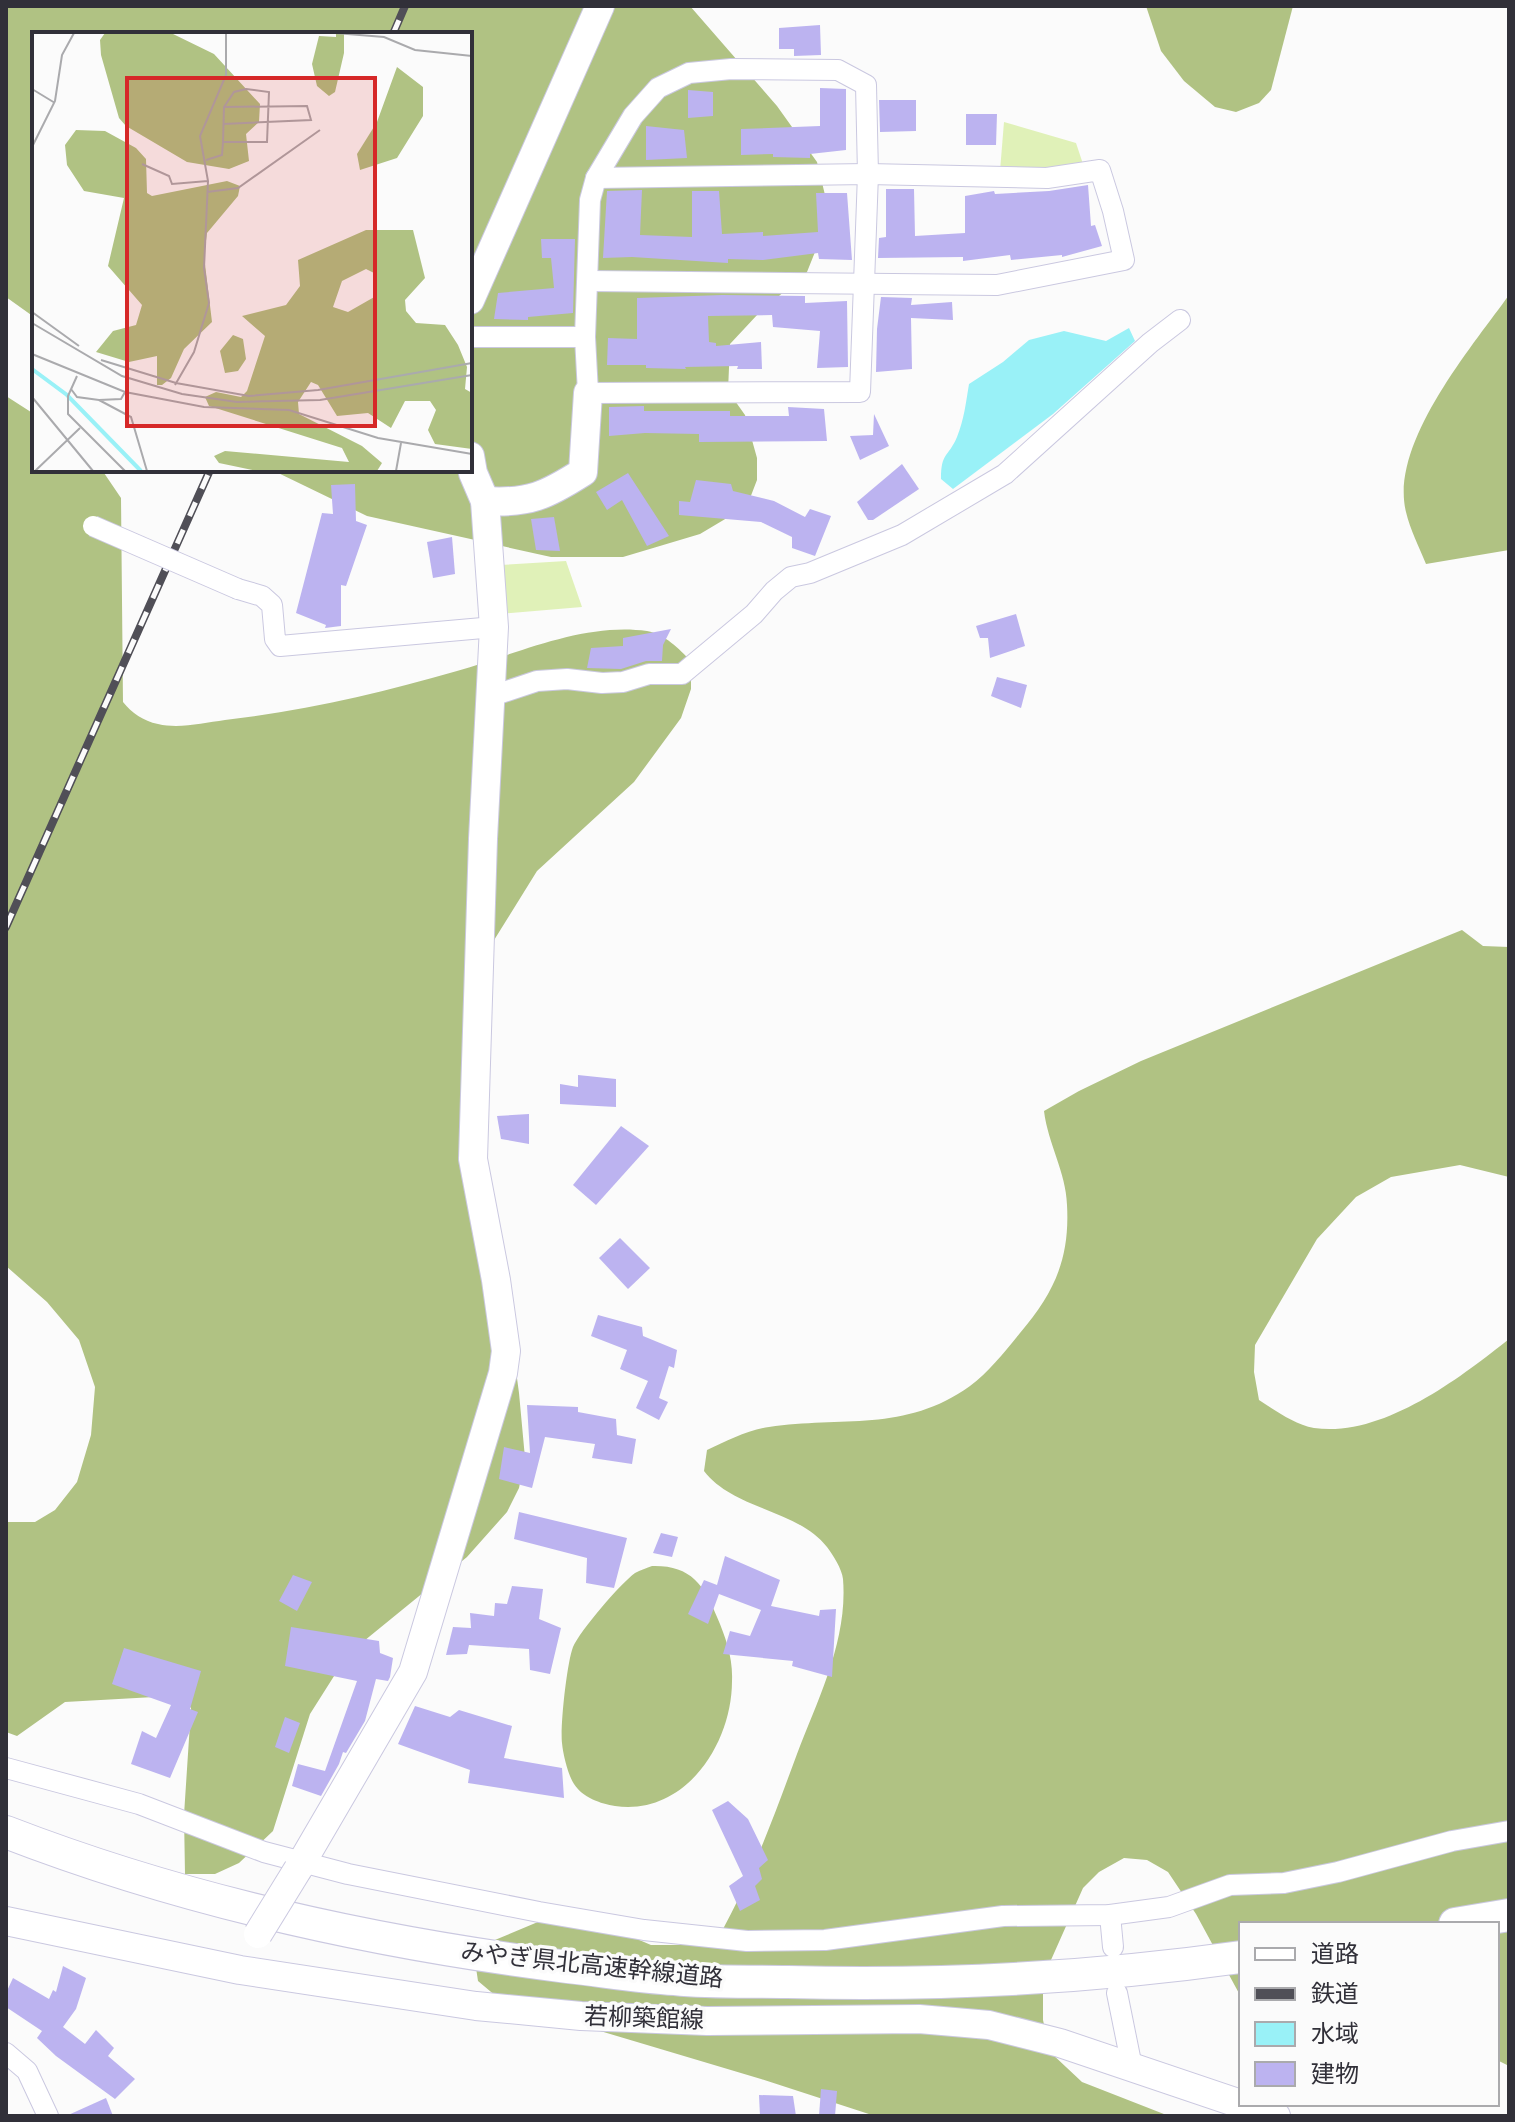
<svg xmlns="http://www.w3.org/2000/svg" width="1515" height="2122" font-family="Overpass,'Noto Sans JP',sans-serif">
<style>
.green{fill:#e0f1b8}
.forest{fill:#b0c283}
.water{fill:#99f1f7}
.building{fill:#bcb3f0}
.lines{fill:none;stroke-linecap:round;stroke-linejoin:round}
.street-casing{stroke:#cac8e0;stroke-width:22}
.secondary-casing{stroke:#cac8e0;stroke-width:30}
.primary-casing{stroke:#cac8e0;stroke-width:34}
.street{stroke:#fff;stroke-width:20}
.secondary{stroke:#fff;stroke-width:28}
.primary{stroke:#fff;stroke-width:32}
.rail-casing{stroke:#504f57;stroke-width:8}
.rail{stroke:#fbfbfb;stroke-width:5;stroke-dasharray:15;stroke-linecap:butt}
.street-bridge-casing{stroke:#cac8e0;stroke-width:22;stroke-linecap:butt}
.secondary-bridge-casing{stroke:#cac8e0;stroke-width:30;stroke-linecap:butt}
.street-bridge{stroke:#fff;stroke-width:20}
.secondary-bridge{stroke:#fff;stroke-width:28}
.labels{text-anchor:middle;stroke-width:7;stroke-linejoin:round;paint-order:stroke}
.street-label{font-size:24px;fill:#313039;stroke:#fbfbfb}
.inset-river{fill:none;stroke:#99f1f7;stroke-width:4}
.inset-road{fill:none;stroke:#aaaaad;stroke-width:2}
.view{fill:#d62828;fill-opacity:0.15;stroke:#d62828;stroke-width:4}
.inset-edge{fill:none;stroke:#313039;stroke-width:4}
</style>
<rect width="100%" height="100%" fill="#fbfbfb"/>
<g class="green">
<path d="M1004,122L1076,143L1083,164L1041,172L1000,171Z"/>
<path d="M566,561L582,607L498,614L500,565Z"/>
</g>
<g class="forest">
<path d="M6,6H690L777,106L817,162L825,195V227L807,272L758,314L730,344L728,391L745,415L757,458V480L747,506L700,534L623,557H551L367,516L272,470H470V34H34V317L6,297Z"/>
<path d="M1146,6H1293L1271,90L1259,103L1236,112L1215,107L1184,81L1161,51Z"/>
<path d="M1509,295V550L1426,564C1419,547 1410,529 1406,512C1389,444 1471,348 1509,295Z"/>
<path d="M6,396L34,414V470H102L121,498L123,702C132,713 143,721 158,724C179,729 203,723 225,720C304,711 381,693 457,671C516,654 584,622 647,631C665,634 679,649 691,661V689L681,718L634,782L537,871L491,945L472,1046L519,1393L525,1458L519,1488L507,1512L467,1557L348,1654L310,1714L273,1831L239,1863L215,1874H185L184,1815L191,1708L184,1700L172,1696L65,1702L17,1736L6,1732V1522H35L55,1510L77,1482L91,1435L95,1387L79,1340L47,1302L6,1266Z"/>
<path d="M1462,930L1483,946L1509,947V1177L1460,1165L1391,1177L1356,1197L1317,1239L1255,1345L1254,1372L1259,1400C1276,1411 1294,1424 1314,1428C1382,1438 1460,1378 1509,1339V2066L1497,2060V1924H1241V1997L1196,1914L1168,1872L1147,1860L1124,1858L1099,1872L1083,1888L1043,1978V2020L1050,2052L1082,2082L1169,2116H875L761,2079L503,2002L478,1981L475,1961L478,1947L545,1919L623,1933L651,1945H697L718,1938C751,1880 774,1816 797,1754C818,1699 848,1640 843,1579C842,1569 833,1555 827,1547C797,1509 734,1510 704,1471L707,1450C727,1441 747,1430 769,1427C841,1416 905,1433 970,1386C989,1372 1005,1351 1020,1333C1054,1293 1070,1259 1067,1205C1066,1172 1048,1144 1044,1111L1079,1091L1141,1061Z"/>
<path d="M652,1566C690,1565 704,1584 717,1617C726,1638 733,1658 732,1681C732,1744 685,1816 615,1806C601,1804 582,1797 574,1784C568,1775 563,1754 562,1743C560,1727 567,1662 573,1647C580,1631 621,1583 635,1573C640,1570 647,1568 652,1566Z"/>
</g>
<path class="water" d="M1129,328L1135,341L1053,414L953,489L941,479C941,452 948,458 957,437C964,420 966,402 969,384L1003,362L1029,340L1064,331L1106,341Z"/>
<g class="building">
<path d="M820,25L821,55L794,56V49H779V28Z"/>
<path d="M820,88L846,89V150L810,154V158L773,157V154L741,155V129L820,126Z"/>
<path d="M688,90L713,92V116L688,118Z"/>
<path d="M879,100H916V131L880,132Z"/>
<path d="M966,114H997L996,145H966Z"/>
<path d="M646,126L684,130L687,158L646,160Z"/>
<path d="M1088,185L1091,226L1095,225L1102,246L1062,257V255L1011,260L1010,255L963,261V257L878,258L879,238L886,237V189H914L915,236L965,233V196L994,191L995,194L1049,191Z"/>
<path d="M642,190L640,235L692,237V191H719L722,234L763,232V236L818,232L816,193H847L852,260L819,259L818,253L763,260L728,259V263L632,257L603,258L607,191Z"/>
<path d="M541,239H575L573,313L528,317V320L494,319L498,293L554,288L551,258H542Z"/>
<path d="M722,295L805,296V303L847,301L848,367L817,368L820,331L773,327L772,315L708,316L709,342L716,343V346L761,342L762,369H737L738,366L685,367L686,369L646,368V365H607L608,338L637,339V298Z"/>
<path d="M881,297L912,298L911,305L952,302L953,320L911,318L912,369L876,372L877,329Z"/>
<path d="M644,406V411H730V416H789L788,407L824,409L827,441L699,442V434L645,433L609,436V407Z"/>
<path d="M874,414L889,446L860,460L850,436L873,435Z"/>
<path d="M902,464L919,489L873,520H868L857,502Z"/>
<path d="M628,473L669,536L647,546L622,500L607,510L596,492Z"/>
<path d="M696,480L731,484L733,491L774,501L805,517L810,509L831,516L815,556L792,548V537L761,522L679,515V501L690,502Z"/>
<path d="M355,484L356,521L367,525L346,586L341,585V626L325,628L326,625L296,613L322,513L333,514L331,485Z"/>
<path d="M554,517L560,551L536,550L531,519Z"/>
<path d="M452,537L455,574L433,578L427,542Z"/>
<path d="M1016,614L1025,646L990,658L988,638H980L976,626Z"/>
<path d="M671,629L663,645L662,661H646L621,669L587,668L591,648L623,646V638Z"/>
<path d="M997,677L1027,685L1021,708L991,696Z"/>
<path d="M578,1075L616,1079V1107L560,1104V1084L578,1087Z"/>
<path d="M529,1114V1144L501,1139L497,1116Z"/>
<path d="M621,1126L649,1146L596,1205L573,1185Z"/>
<path d="M620,1238L650,1268L628,1289L599,1258Z"/>
<path d="M598,1315L642,1327L643,1336L677,1350L674,1368L669,1366L659,1398L668,1402L659,1420L636,1408L648,1381L620,1369L627,1350L591,1336Z"/>
<path d="M527,1405L578,1407V1412L616,1419L617,1435L636,1439L632,1464L592,1458L595,1444L545,1437L532,1488L499,1479L504,1447L530,1453Z"/>
<path d="M519,1512L627,1538L614,1588L586,1583L587,1558L514,1539Z"/>
<path d="M661,1533L678,1537L672,1557L653,1553Z"/>
<path d="M725,1556L780,1580L771,1606L819,1616L820,1610L836,1609L832,1677L792,1666L793,1661L723,1654L730,1631L750,1636L761,1610L719,1594L708,1624L688,1614L704,1580L717,1585Z"/>
<path d="M293,1575L312,1582L297,1611L279,1601Z"/>
<path d="M512,1586L543,1589L539,1619L561,1628L550,1674L530,1670L529,1649L469,1645L467,1654L446,1655L453,1627L471,1628L470,1613L494,1616L495,1603L507,1604Z"/>
<path d="M291,1627L379,1641L380,1653L393,1658L390,1677L388,1681L376,1679L365,1721L346,1753L343,1752L339,1764L321,1796L292,1786L298,1764L325,1771L357,1681L285,1666Z"/>
<path d="M124,1648L201,1671L190,1709L198,1712L170,1778L131,1764L142,1731L156,1738L171,1705L112,1684Z"/>
<path d="M415,1706L450,1717L459,1710L512,1726L504,1758L562,1768L564,1798L468,1783L470,1770L398,1744Z"/>
<path d="M285,1717L300,1723L289,1753L275,1747Z"/>
<path d="M728,1801L748,1819L768,1860L759,1868L762,1879L755,1886L760,1900L740,1911L729,1886L743,1876L712,1810Z"/>
<path d="M63,1966L86,1978L76,2009L63,2027L85,2044L96,2030L114,2048L108,2056L135,2079L115,2099L56,2056L37,2038L42,2031L6,2007V1993L13,1978L49,1999L53,1990L56,1992Z"/>
<path d="M821,2089L837,2091L835,2116H819Z"/>
<path d="M759,2095L793,2096L796,2116H760Z"/>
<path d="M106,2098L113,2116H66Z"/>
</g>
<g class="lines">
<defs>
<g id="street">
<path d="M731,69L838,70L866,85L868,174L860,392L588,393L585,337L590,200L596,178L633,116L658,88L689,73Z"/>
<path d="M588,281L997,285L1124,260L1113,211L1100,170L1047,178L868,174L596,178"/>
<path d="M470,337H585"/>
<path d="M238,589L262,596L272,605L275,639L280,646L494,627"/>
<path d="M489,697L537,681L567,679L602,683L623,682L649,674H682L754,614L774,591L791,577L810,573L902,535L1005,474L1150,343L1180,320"/>
<path d="M6,1768L139,1804L264,1852L348,1874L539,1912L644,1930L747,1941L825,1940L1003,1916L1110,1915L1169,1907L1230,1885L1284,1883L1338,1872L1452,1841L1509,1831"/>
<path d="M1110,1915L1113,1947"/>
<path d="M1117,1993L1132,2067"/>
<path d="M6,2053L27,2071L48,2116"/>
</g>
<g id="secondary">
<path d="M470,300L600,6"/>
<path d="M485,501C529,504 547,495 583,472L588,393"/>
<path d="M298,1869L413,1672L503,1373L506,1351L496,1280L473,1159L483,839L494,627L485,501L473,473L470,456"/>
<path d="M6,1921L240,1970L476,2006L581,2016L707,2021L919,2019L989,2025L1060,2043L1276,2116"/>
</g>
<g id="primary">
<path d="M6,1832C187,1902 376,1943 568,1967C604,1971 639,1977 675,1979C712,1983 751,1981 788,1982C940,1986 1091,1978 1241,1957"/>
<path d="M1455,1924L1509,1915"/>
</g>
</defs>
<use href="#street" class="street-casing"/>
<use href="#secondary" class="secondary-casing"/>
<use href="#primary" class="primary-casing"/>
<use href="#street" class="street"/>
<use href="#secondary" class="secondary"/>
<use href="#primary" class="primary"/>
<defs>
<g id="rail">
<path d="M393,34L405,6"/>
<path d="M6,927L210,470"/>
</g>
</defs>
<use href="#rail" class="rail-casing"/>
<use href="#rail" class="rail"/>
<defs>
<path id="street-bridge" d="M93,526L238,589"/>
<path id="secondary-bridge" d="M258,1934L298,1869"/>
</defs>
<use href="#street-bridge" class="street-bridge-casing"/>
<use href="#secondary-bridge" class="secondary-bridge-casing"/>
<use href="#street-bridge" class="street-bridge"/>
<use href="#secondary-bridge" class="secondary-bridge"/>
</g>
<g class="labels">
<g class="street-label">
<text transform="translate(592 1965) rotate(6)" y="8">みやぎ県北高速幹線道路</text>
<text transform="translate(644 2018) rotate(2)" y="8">若柳築館線</text>
</g>
</g>
<g transform="translate(32 32)">
<rect width="440" height="440" fill="#fbfbfb"/>
<path d="M73,1H139L182,22L228,72L227,90L214,102L217,129L197,137L155,130L94,94L87,86L69,23L68,8ZM304,1H312V21L303,60L297,64L285,54L280,32L287,4L304,5ZM365,35L391,55V84L365,126L328,138L325,122L345,90ZM44,98L73,99L104,116L114,127L115,161L120,164L195,149L208,154L206,164L175,201L172,224L180,290L152,317L139,346L130,353H125V324L97,330L64,320L81,299L104,293L110,273L76,234L92,166L52,159L35,133L33,113ZM334,198H381L393,246L373,268L374,279L384,291L413,293L426,313L435,335L433,357L440,361V417L403,412L396,398L404,378L398,369H373L359,396L336,381L305,384L286,353L279,350L266,370L267,382L330,414L350,431L345,439H225L187,431L182,424L193,419L317,430L310,416L177,374L173,365L184,360L209,365L215,359L233,304L210,284L254,273L268,254L266,228ZM334,237L344,242V264L316,280L301,275L310,249ZM201,303L211,307L214,327L206,339L193,341L188,319Z" fill="#b0c283" fill-rule="evenodd"/>
<path class="inset-river" d="M0,337L35,363L109,439"/>
<path class="inset-road" d="M303,1L352,5L383,18L440,24M0,57L23,71M214,57L237,60L235,110H191L192,75L202,60ZM191,92L279,88L275,74L192,75M0,115L23,69L30,23L42,1M174,128L190,123L191,110M110,132L137,144L140,152L176,149M175,160L206,156L288,98M0,280L47,314M0,291L90,344L150,362L205,370L288,368L440,343M0,322L93,360L172,375L257,378L346,406L440,422M69,328L144,351L217,364L286,358L440,331M45,344L36,364V382L93,439M143,353L162,320L177,271L172,236L176,149L168,104L194,43V1M39,357L45,365L67,368L89,367L93,360M0,365L61,439M67,368L99,385L115,439M3,439L48,396M364,439L369,411"/>
<path class="view" d="M95,46H343V394H95Z"/>
<rect width="440" height="440" class="inset-edge"/>
</g>
<rect width="1515" height="2122" fill="none" stroke="#313039" stroke-width="16"/>
<rect x="1239" y="1922" width="260" height="184" fill="#fbfbfb" stroke="#aaaaad" stroke-width="2"/>
<rect x="1255" y="1948" width="40" height="12" fill="#ffffff" stroke="#aaaaad" stroke-width="2"/>
<text x="1311" y="1962" font-size="24" fill="#313039">道路</text>
<rect x="1255" y="1988" width="40" height="12" fill="#504f57" stroke="#aaaaad" stroke-width="2"/>
<text x="1311" y="2002" font-size="24" fill="#313039">鉄道</text>
<rect x="1255" y="2022" width="40" height="24" fill="#99f1f7" stroke="#aaaaad" stroke-width="2"/>
<text x="1311" y="2042" font-size="24" fill="#313039">水域</text>
<rect x="1255" y="2062" width="40" height="24" fill="#bcb3f0" stroke="#aaaaad" stroke-width="2"/>
<text x="1311" y="2082" font-size="24" fill="#313039">建物</text>
</svg>
